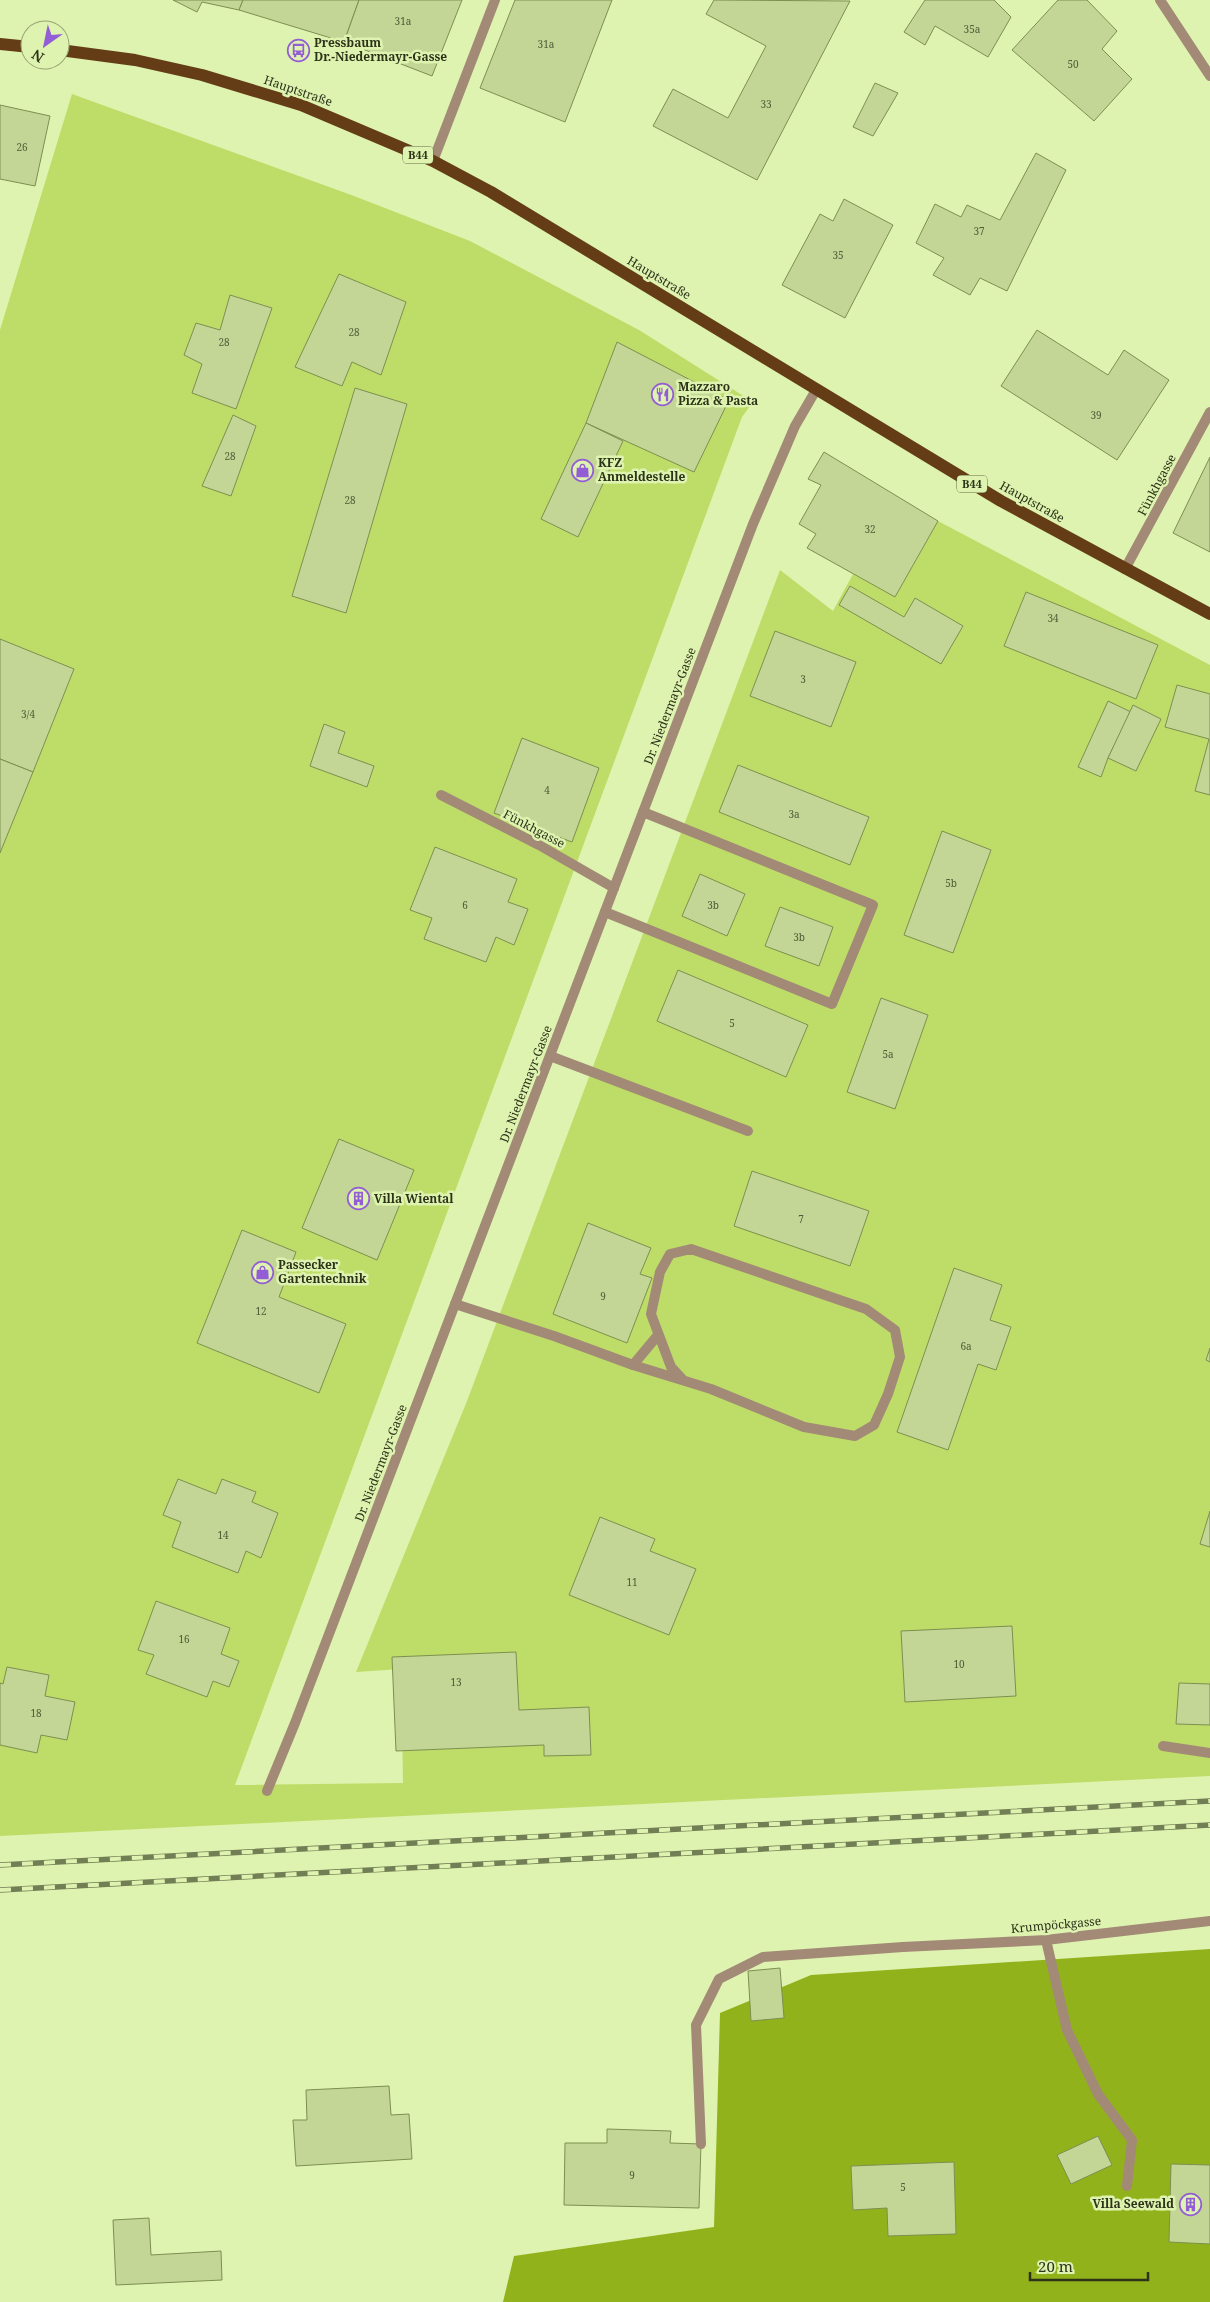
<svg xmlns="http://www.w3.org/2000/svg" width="1210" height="2302" font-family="'Noto Serif',serif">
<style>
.green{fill:#bedd68}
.forest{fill:#92b21b}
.building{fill:#c3d695;stroke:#7d8f50}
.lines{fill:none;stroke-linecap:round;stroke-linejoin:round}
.service{stroke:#a28a77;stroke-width:10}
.minor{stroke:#a28a77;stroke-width:10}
.primary{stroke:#643d16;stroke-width:12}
.rail-casing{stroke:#727e54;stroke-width:5.5}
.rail{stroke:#dff3b0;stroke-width:4;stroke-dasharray:11;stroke-linecap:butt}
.labels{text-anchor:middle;stroke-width:5;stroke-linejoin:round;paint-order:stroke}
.number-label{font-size:10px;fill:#525c38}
.shield{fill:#dff3b0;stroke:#626d46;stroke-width:1}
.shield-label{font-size:11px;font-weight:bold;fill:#2c3319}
.poi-label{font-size:12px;font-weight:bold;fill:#2c3319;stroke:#dff3b0;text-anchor:start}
.street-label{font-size:12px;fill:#2c3319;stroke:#dff3b0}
</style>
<rect width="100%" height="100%" fill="#dff3b0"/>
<path class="green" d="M72,94L354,196L470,241L639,330L753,402L742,417L235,1785L403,1783L401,1669L356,1672L467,1401L780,570L833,611L853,574L895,597L938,521L1210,665V1776L0,1836V330Z"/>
<path class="forest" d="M1210,1949V2302H503L514,2256L714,2227L720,2013L811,1975Z"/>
<g class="building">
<path d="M173,0H243L239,10L202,2L197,12Z"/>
<path d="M243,0H359L344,42L239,10Z"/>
<path d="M359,0H462L432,76L344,42Z"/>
<path d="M515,0H612L565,122L480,88Z"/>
<path d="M714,0L850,1L757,180L653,126L673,89L728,118L766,46L706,14Z"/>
<path d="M925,0H994L1011,17L988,57L935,26L925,45L904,32Z"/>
<path d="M1058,0H1087L1117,31L1102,49L1132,79L1094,121L1012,50Z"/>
<path d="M875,83L898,93L873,136L853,127Z"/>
<path d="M0,105L50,116L35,186L0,179Z"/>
<path d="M1036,153L1066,170L1007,291L980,278L970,295L933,275L944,258L916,243L935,204L961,217L967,205L1000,220Z"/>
<path d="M844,199L893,225L845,318L782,285L820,214L833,221Z"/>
<path d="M339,274L406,302L381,375L352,362L342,386L295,367Z"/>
<path d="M230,295L272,308L236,409L192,393L202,364L184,355L196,323L220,330Z"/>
<path d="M1037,330L1108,375L1124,350L1169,380L1117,460L1001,386Z"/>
<path d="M617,342L729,400L694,472L586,423Z"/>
<path d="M355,388L407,404L346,613L292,596Z"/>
<path d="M233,415L256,426L231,496L202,486Z"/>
<path d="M586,423L623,441L578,537L541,519Z"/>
<path d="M824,452L938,521L895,597L807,548L816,534L799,524L821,485L808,479Z"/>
<path d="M1210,457V552L1173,533Z"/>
<path d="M850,586L904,617L915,598L963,626L941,664L839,605Z"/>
<path d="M1026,592L1158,645L1136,699L1004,646Z"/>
<path d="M775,631L856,662L831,727L750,696Z"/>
<path d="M0,639L74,669L33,772L0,759Z"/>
<path d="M1177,685L1210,694V795L1195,791L1209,739L1165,727Z"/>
<path d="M1108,701L1131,712L1108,758L1101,777L1078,767Z"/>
<path d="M1133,705L1161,719L1136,771L1108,758Z"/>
<path d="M324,724L345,732L338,753L374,766L367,787L310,766Z"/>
<path d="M522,738L599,768L572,842L494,813Z"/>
<path d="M0,759L33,772L0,853Z"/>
<path d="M738,765L869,817L850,865L719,812Z"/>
<path d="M942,831L991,850L953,953L904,935Z"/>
<path d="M435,847L517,879L508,902L528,909L514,945L496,937L486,962L424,939L432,918L410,910Z"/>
<path d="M700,874L745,894L727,936L682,916Z"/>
<path d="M780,907L833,927L819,966L765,946Z"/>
<path d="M678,970L808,1025L786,1077L657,1021Z"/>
<path d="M881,998L928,1015L895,1109L847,1092Z"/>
<path d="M339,1139L414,1170L377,1260L302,1228Z"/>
<path d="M752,1171L869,1211L850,1266L734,1226Z"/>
<path d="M588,1223L651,1248L640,1274L652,1278L627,1343L553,1314Z"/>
<path d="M242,1230L296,1252L279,1297L346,1324L319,1393L197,1343Z"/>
<path d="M954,1268L1002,1285L990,1320L1011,1327L996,1370L978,1364L948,1450L897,1432Z"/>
<path d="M1210,1348V1362L1206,1360Z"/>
<path d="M178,1479L216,1494L222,1479L256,1492L252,1502L278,1513L261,1558L246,1551L238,1573L172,1547L181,1522L163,1515Z"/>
<path d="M1210,1511V1547L1200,1544Z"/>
<path d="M600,1517L655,1539L650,1551L696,1569L669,1635L569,1595Z"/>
<path d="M156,1601L230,1628L221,1654L239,1661L229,1687L213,1681L207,1697L146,1674L154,1655L138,1650Z"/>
<path d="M1012,1626L1016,1696L905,1702L901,1631Z"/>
<path d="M516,1652L519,1710L589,1707L591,1755L544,1756V1745L396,1751L392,1657Z"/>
<path d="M7,1667L49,1675L45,1696L75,1702L67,1740L41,1735L37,1753L0,1745V1683L3,1684Z"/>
<path d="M1179,1683L1210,1684V1725L1176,1724Z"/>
<path d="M780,1968L784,2018L751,2021L748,1971Z"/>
<path d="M389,2086L391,2115L409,2114L412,2159L296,2166L293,2120H307L306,2090Z"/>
<path d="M607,2129L671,2131L670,2143L701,2144L699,2208L564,2205L565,2143H607Z"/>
<path d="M1098,2136L1112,2165L1071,2184L1057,2155Z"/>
<path d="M954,2162L956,2234L888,2236L887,2208L853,2210L851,2166Z"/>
<path d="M1171,2164L1210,2165V2244L1169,2242Z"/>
<path d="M149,2218L151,2255L221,2251L222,2280L116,2285L113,2220Z"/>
</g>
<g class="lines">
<g class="service">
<path d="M1160,0L1210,76"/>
<path d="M433,161L495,0"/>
<path d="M441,795L539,845L614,888"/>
<path d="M605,912L832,1004L873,905L643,812"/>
<path d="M550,1056L748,1131"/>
<path d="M455,1304L554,1336L633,1365L711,1389L804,1427L855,1436L874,1425L888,1394L900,1357L895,1330L866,1309L691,1249L670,1254L660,1272L651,1314L671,1367L683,1380"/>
<path d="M633,1365L658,1335"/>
<path d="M1163,1746L1210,1753"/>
<path d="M1046,1940L1067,2030L1098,2094L1132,2140L1127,2186"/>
<path d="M701,2144L696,2025L719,1979L763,1957L903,1947"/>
</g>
<g class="minor">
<path d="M1125,569L1210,412"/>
<path d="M267,1791L295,1723L753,524L795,426L816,390"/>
<path d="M903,1947L1046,1940L1210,1921"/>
</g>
<g class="primary">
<path d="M0,44L30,47"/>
<path d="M60,50L135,60L202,75L301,105L433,161L491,192L1001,501L1210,614"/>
</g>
<defs>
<g id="rail">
<path d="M0,1865L1210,1801"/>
<path d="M0,1890L1210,1825"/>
</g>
</defs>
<use href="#rail" class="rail-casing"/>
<use href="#rail" class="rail"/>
</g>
<defs>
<symbol id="bus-ring" viewBox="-11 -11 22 22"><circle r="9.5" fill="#dff3b0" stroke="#935dd5" stroke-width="1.5"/><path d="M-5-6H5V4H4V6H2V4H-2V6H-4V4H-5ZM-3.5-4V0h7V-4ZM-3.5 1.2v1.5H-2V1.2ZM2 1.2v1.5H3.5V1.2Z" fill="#935dd5"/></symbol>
<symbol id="restaurant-ring" viewBox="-11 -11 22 22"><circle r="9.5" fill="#dff3b0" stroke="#935dd5" stroke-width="1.5"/><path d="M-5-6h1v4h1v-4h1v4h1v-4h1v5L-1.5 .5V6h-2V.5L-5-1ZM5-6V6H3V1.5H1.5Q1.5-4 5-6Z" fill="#935dd5"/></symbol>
<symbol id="shop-ring" viewBox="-11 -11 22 22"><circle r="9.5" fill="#dff3b0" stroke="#935dd5" stroke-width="1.5"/><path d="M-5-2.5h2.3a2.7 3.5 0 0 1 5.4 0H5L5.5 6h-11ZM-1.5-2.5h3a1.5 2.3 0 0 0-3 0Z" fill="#935dd5"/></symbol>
<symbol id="building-ring" viewBox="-11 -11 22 22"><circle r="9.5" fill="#dff3b0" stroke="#935dd5" stroke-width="1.5"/><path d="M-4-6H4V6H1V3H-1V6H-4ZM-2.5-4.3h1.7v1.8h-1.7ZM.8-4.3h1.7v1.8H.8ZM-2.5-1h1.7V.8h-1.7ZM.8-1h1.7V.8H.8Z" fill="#935dd5"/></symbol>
</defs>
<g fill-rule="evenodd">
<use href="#bus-ring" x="286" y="38" width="25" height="25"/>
<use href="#restaurant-ring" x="650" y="382" width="25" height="25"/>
<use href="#shop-ring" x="570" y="458" width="25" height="25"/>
<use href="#building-ring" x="346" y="1186" width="25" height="25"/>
<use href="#shop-ring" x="250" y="1260" width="25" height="25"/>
<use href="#building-ring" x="1178" y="2192" width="25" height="25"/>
</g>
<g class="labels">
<g class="number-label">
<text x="403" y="25">31a</text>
<text x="972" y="33">35a</text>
<text x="546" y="48">31a</text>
<text x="1073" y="68">50</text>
<text x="766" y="108">33</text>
<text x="22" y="151">26</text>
<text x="979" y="235">37</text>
<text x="838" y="259">35</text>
<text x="354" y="336">28</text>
<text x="224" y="346">28</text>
<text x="1096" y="419">39</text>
<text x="230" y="460">28</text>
<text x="350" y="504">28</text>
<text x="870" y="533">32</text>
<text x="1053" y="622">34</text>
<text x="803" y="683">3</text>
<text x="28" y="718">3/4</text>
<text x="547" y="794">4</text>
<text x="794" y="818">3a</text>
<text x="951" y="887">5b</text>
<text x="465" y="909">6</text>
<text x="713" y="909">3b</text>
<text x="799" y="941">3b</text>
<text x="732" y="1027">5</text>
<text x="888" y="1058">5a</text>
<text x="801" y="1223">7</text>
<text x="603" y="1300">9</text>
<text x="261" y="1315">12</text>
<text x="966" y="1350">6a</text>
<text x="223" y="1539">14</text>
<text x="632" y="1586">11</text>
<text x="184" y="1643">16</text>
<text x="959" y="1668">10</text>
<text x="456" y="1686">13</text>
<text x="36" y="1717">18</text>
<text x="632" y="2179">9</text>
<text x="903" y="2191">5</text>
</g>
<g class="shield">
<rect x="403" y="146.5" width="30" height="17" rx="4"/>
<rect x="957" y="475.5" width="30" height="17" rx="4"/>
</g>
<g class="shield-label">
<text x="418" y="159">B44</text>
<text x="972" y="488">B44</text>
</g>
<g class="poi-label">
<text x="314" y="47">Pressbaum<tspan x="314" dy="14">Dr.-Niedermayr-Gasse</tspan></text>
<text x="678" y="391">Mazzaro<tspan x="678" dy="14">Pizza &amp; Pasta</tspan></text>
<text x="598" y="467">KFZ<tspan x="598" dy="14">Anmeldestelle</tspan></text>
<text x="374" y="1203">Villa Wiental</text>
<text x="278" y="1269">Passecker<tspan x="278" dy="14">Gartentechnik</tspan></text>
<text x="1174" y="2208" text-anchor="end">Villa Seewald</text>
</g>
<g class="street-label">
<text transform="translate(298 91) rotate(19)" y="4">Hauptstraße</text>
<text transform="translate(659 278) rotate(31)" y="4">Hauptstraße</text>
<text transform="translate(1157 485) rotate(-62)" y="4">Fünkhgasse</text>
<text transform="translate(1032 502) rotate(29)" y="4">Hauptstraße</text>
<text transform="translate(670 706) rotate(-69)" y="4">Dr. Niedermayr-Gasse</text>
<text transform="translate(534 829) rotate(28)" y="4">Fünkhgasse</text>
<text transform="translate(526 1084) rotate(-69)" y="4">Dr. Niedermayr-Gasse</text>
<text transform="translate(381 1463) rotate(-69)" y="4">Dr. Niedermayr-Gasse</text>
<text transform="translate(1056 1925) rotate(-5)" y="4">Krumpöckgasse</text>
</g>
</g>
<g transform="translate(45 45) rotate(213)"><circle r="24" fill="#dff3b0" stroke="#97a674"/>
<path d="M0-4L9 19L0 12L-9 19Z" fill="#935dd5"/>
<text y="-8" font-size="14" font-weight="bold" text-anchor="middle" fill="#2c3319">N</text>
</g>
<path d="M1030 2272v8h118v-8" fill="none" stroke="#2c3319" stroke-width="2.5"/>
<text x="1038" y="2272" font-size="15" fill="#2c3319" stroke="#dff3b0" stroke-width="4" paint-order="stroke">20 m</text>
</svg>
